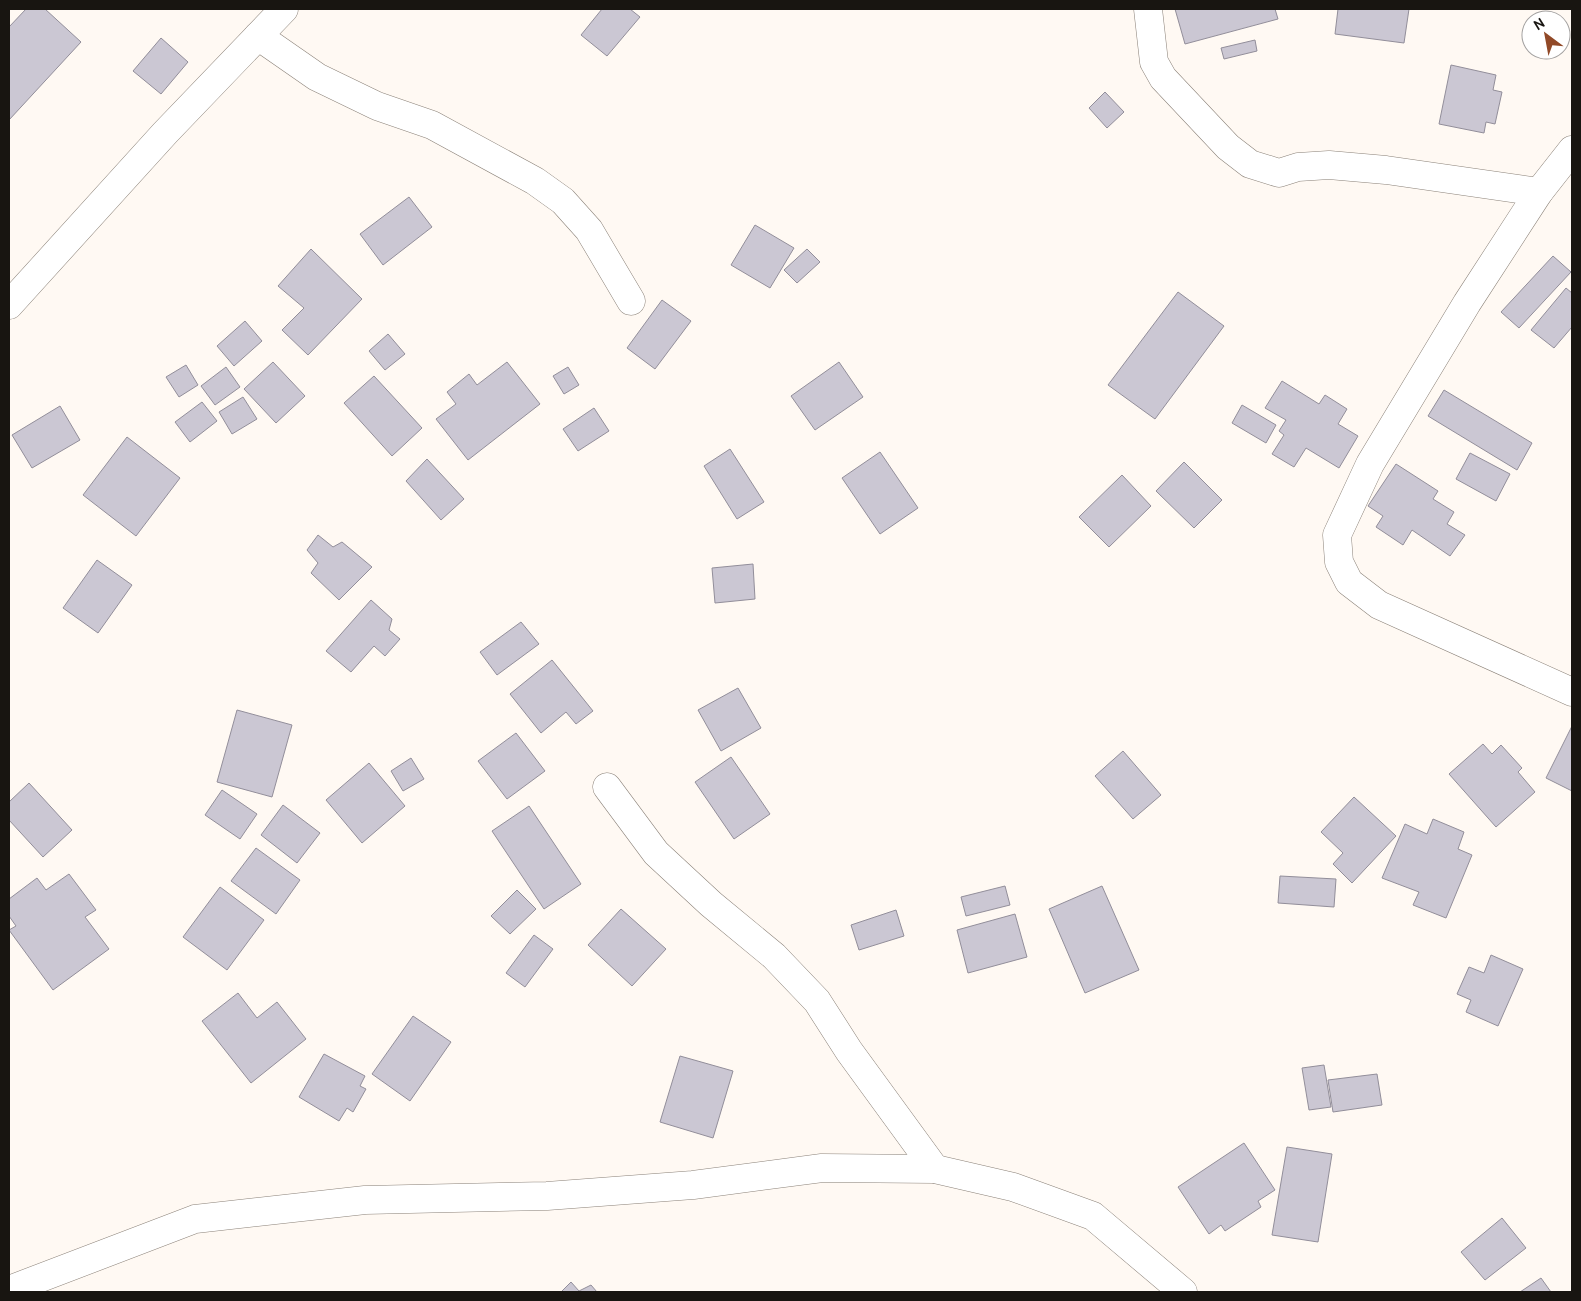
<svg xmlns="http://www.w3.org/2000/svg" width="1581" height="1301" font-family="Cabin,sans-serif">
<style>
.building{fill:#cbc7d3;stroke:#928e9a}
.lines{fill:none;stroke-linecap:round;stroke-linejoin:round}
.street-casing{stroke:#8b8279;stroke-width:29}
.secondary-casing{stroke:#8b8279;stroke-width:29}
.street{stroke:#fff;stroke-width:28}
.secondary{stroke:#fff;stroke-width:28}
</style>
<rect width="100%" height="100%" fill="#fff9f3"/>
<g class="building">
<path d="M26,9H45L81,42L9,120V27Z"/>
<path d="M602,9H630L640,17L607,56L581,35Z"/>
<path d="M1175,9H1275L1278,19L1185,44Z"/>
<path d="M1338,9H1409L1404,43L1335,34Z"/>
<path d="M161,38L188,62L161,94L133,71Z"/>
<path d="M1255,40L1257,51L1224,59L1221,48Z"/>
<path d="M1451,65L1496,75L1493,90L1502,92L1495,124L1486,122L1484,133L1439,124Z"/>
<path d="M1105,92L1124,112L1107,128L1089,108Z"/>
<path d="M409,197L432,227L383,265L360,234Z"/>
<path d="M755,225L794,248L770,288L731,265Z"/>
<path d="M311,249L362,299L308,355L282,330L304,308L278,286Z"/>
<path d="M807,249L820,262L797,283L784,270Z"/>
<path d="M1553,256L1571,272L1519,328L1501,312Z"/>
<path d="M1566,288L1572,293V327L1554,348L1531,330Z"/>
<path d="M1178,292L1224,326L1155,419L1108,385Z"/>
<path d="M662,300L691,321L655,369L627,348Z"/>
<path d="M245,321L262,341L234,366L217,346Z"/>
<path d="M388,334L405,354L385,370L369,351Z"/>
<path d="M273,362L305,396L276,423L244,389Z"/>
<path d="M507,362L540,404L468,460L436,419L456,404L447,392L469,374L477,385Z"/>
<path d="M839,362L863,397L815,430L791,396Z"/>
<path d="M186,365L198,385L179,397L166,377Z"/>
<path d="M226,367L240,387L215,405L201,386Z"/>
<path d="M568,367L579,385L564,394L553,376Z"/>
<path d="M374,376L422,428L392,456L344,403Z"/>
<path d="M1282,381L1319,404L1325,395L1347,409L1338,424L1358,436L1339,468L1306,448L1294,467L1272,454L1284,435L1279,431L1286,420L1265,408Z"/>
<path d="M1444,390L1532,443L1517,470L1428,416Z"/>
<path d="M243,397L257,419L232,434L219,412Z"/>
<path d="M202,402L217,421L190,442L175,422Z"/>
<path d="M1242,405L1276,425L1266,443L1232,423Z"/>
<path d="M60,406L80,440L32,468L12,435Z"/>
<path d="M594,408L609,431L578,451L563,429Z"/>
<path d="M127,437L180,478L136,536L83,495Z"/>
<path d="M730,449L764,502L737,519L704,466Z"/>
<path d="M880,452L918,508L880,534L842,478Z"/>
<path d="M1470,453L1510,474L1496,501L1456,479Z"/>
<path d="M427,459L464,499L441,520L406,481Z"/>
<path d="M1184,462L1222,500L1194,528L1156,491Z"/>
<path d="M1396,464L1438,491L1433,499L1454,512L1447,524L1465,535L1450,556L1412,530L1403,545L1376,527L1383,516L1368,506Z"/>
<path d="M1122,475L1151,506L1109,547L1079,517Z"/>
<path d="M318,535L333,547L342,542L372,567L339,600L311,573L318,563L307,550Z"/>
<path d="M97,560L132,585L98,633L63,608Z"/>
<path d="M753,564L755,599L715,603L712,568Z"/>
<path d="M371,600L392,619L389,630L400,639L385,656L374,646L351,672L326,651Z"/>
<path d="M521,622L539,644L497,675L480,652Z"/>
<path d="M552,660L593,711L576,724L566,712L541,733L510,694Z"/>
<path d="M738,688L761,728L721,751L698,710Z"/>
<path d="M237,710L292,725L272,797L217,782Z"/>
<path d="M1572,726V791L1546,778Z"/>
<path d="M516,733L545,771L507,799L478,761Z"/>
<path d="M1483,744L1492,754L1501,745L1522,768L1518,772L1535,792L1496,827L1449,774Z"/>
<path d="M1123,751L1161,795L1133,819L1095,776Z"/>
<path d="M731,757L770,814L734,839L695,782Z"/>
<path d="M411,758L424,779L403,791L391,771Z"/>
<path d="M369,763L405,806L362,843L326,800Z"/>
<path d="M29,783L72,830L43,857L9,820V802Z"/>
<path d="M222,790L257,814L240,839L205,815Z"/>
<path d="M1354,797L1396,836L1352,883L1333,864L1343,853L1321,832Z"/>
<path d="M283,805L320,833L297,863L261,835Z"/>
<path d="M529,806L581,884L544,909L492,831Z"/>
<path d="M1433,819L1464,832L1458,849L1472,855L1446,918L1413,905L1419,892L1382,878L1405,824L1427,834Z"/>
<path d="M256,848L300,880L276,914L231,881Z"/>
<path d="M69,874L96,910L85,917L109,949L53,990L9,930L16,926L9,916V899L37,878L46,890Z"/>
<path d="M1280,876L1336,879L1334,907L1278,903Z"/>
<path d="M1005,886L1010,905L966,916L961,897Z"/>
<path d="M1102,886L1139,970L1085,993L1049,909Z"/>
<path d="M220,887L264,920L227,970L183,937Z"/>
<path d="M517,890L536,909L510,934L491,916Z"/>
<path d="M621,909L666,949L632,986L588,945Z"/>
<path d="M896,910L904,936L859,950L851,925Z"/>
<path d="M1015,914L1027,957L968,973L957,930Z"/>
<path d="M534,935L553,949L525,987L506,973Z"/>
<path d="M1491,955L1523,969L1498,1026L1466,1012L1471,1000L1457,994L1469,967L1484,973Z"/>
<path d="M238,993L257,1018L277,1002L306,1039L251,1083L202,1021Z"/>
<path d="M413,1016L451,1042L410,1101L372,1074Z"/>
<path d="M324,1054L365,1076L360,1086L366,1089L353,1112L347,1108L339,1121L299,1097Z"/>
<path d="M680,1056L733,1071L713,1138L660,1122Z"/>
<path d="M1324,1065L1331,1107L1309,1110L1302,1068Z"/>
<path d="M1377,1074L1382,1105L1333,1112L1328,1080Z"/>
<path d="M1244,1143L1275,1190L1258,1201L1261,1207L1225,1231L1221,1225L1209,1234L1178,1187Z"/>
<path d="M1287,1147L1332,1154L1318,1242L1272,1235Z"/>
<path d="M1502,1218L1526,1248L1485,1280L1461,1252Z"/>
<path d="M1541,1278L1551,1292H1520Z"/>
<path d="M571,1282L579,1291L591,1285L597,1292H561Z"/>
</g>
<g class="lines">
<defs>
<g id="street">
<path d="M1148,9L1154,62L1163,78L1228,147L1250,164L1279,173L1298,167L1329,165L1386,170L1539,192"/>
<path d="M258,36L317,77L377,106L432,125L535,181L563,201L589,230L631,301"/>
<path d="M1572,150L1539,192L1467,303L1370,464L1337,535L1339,562L1349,582L1379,605L1572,692"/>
<path d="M607,787L656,853L711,904L774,956L817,1001L849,1051L935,1169"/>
<path d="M9,1290L195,1219L365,1200L547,1196L693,1185L822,1168L935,1169L1013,1187L1093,1216L1183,1292"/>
</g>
<path id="secondary" d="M9,305L165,133L284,9"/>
</defs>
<use href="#street" class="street-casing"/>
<use href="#secondary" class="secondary-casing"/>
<use href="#street" class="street"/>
<use href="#secondary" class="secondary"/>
</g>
<rect width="1581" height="1301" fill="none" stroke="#181511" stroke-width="20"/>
<g transform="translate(1546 35) rotate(328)"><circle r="24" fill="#ffffff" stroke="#a3a1a0"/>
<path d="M0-4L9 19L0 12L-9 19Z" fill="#914927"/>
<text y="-8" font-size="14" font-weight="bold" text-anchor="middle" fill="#181511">N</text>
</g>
</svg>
